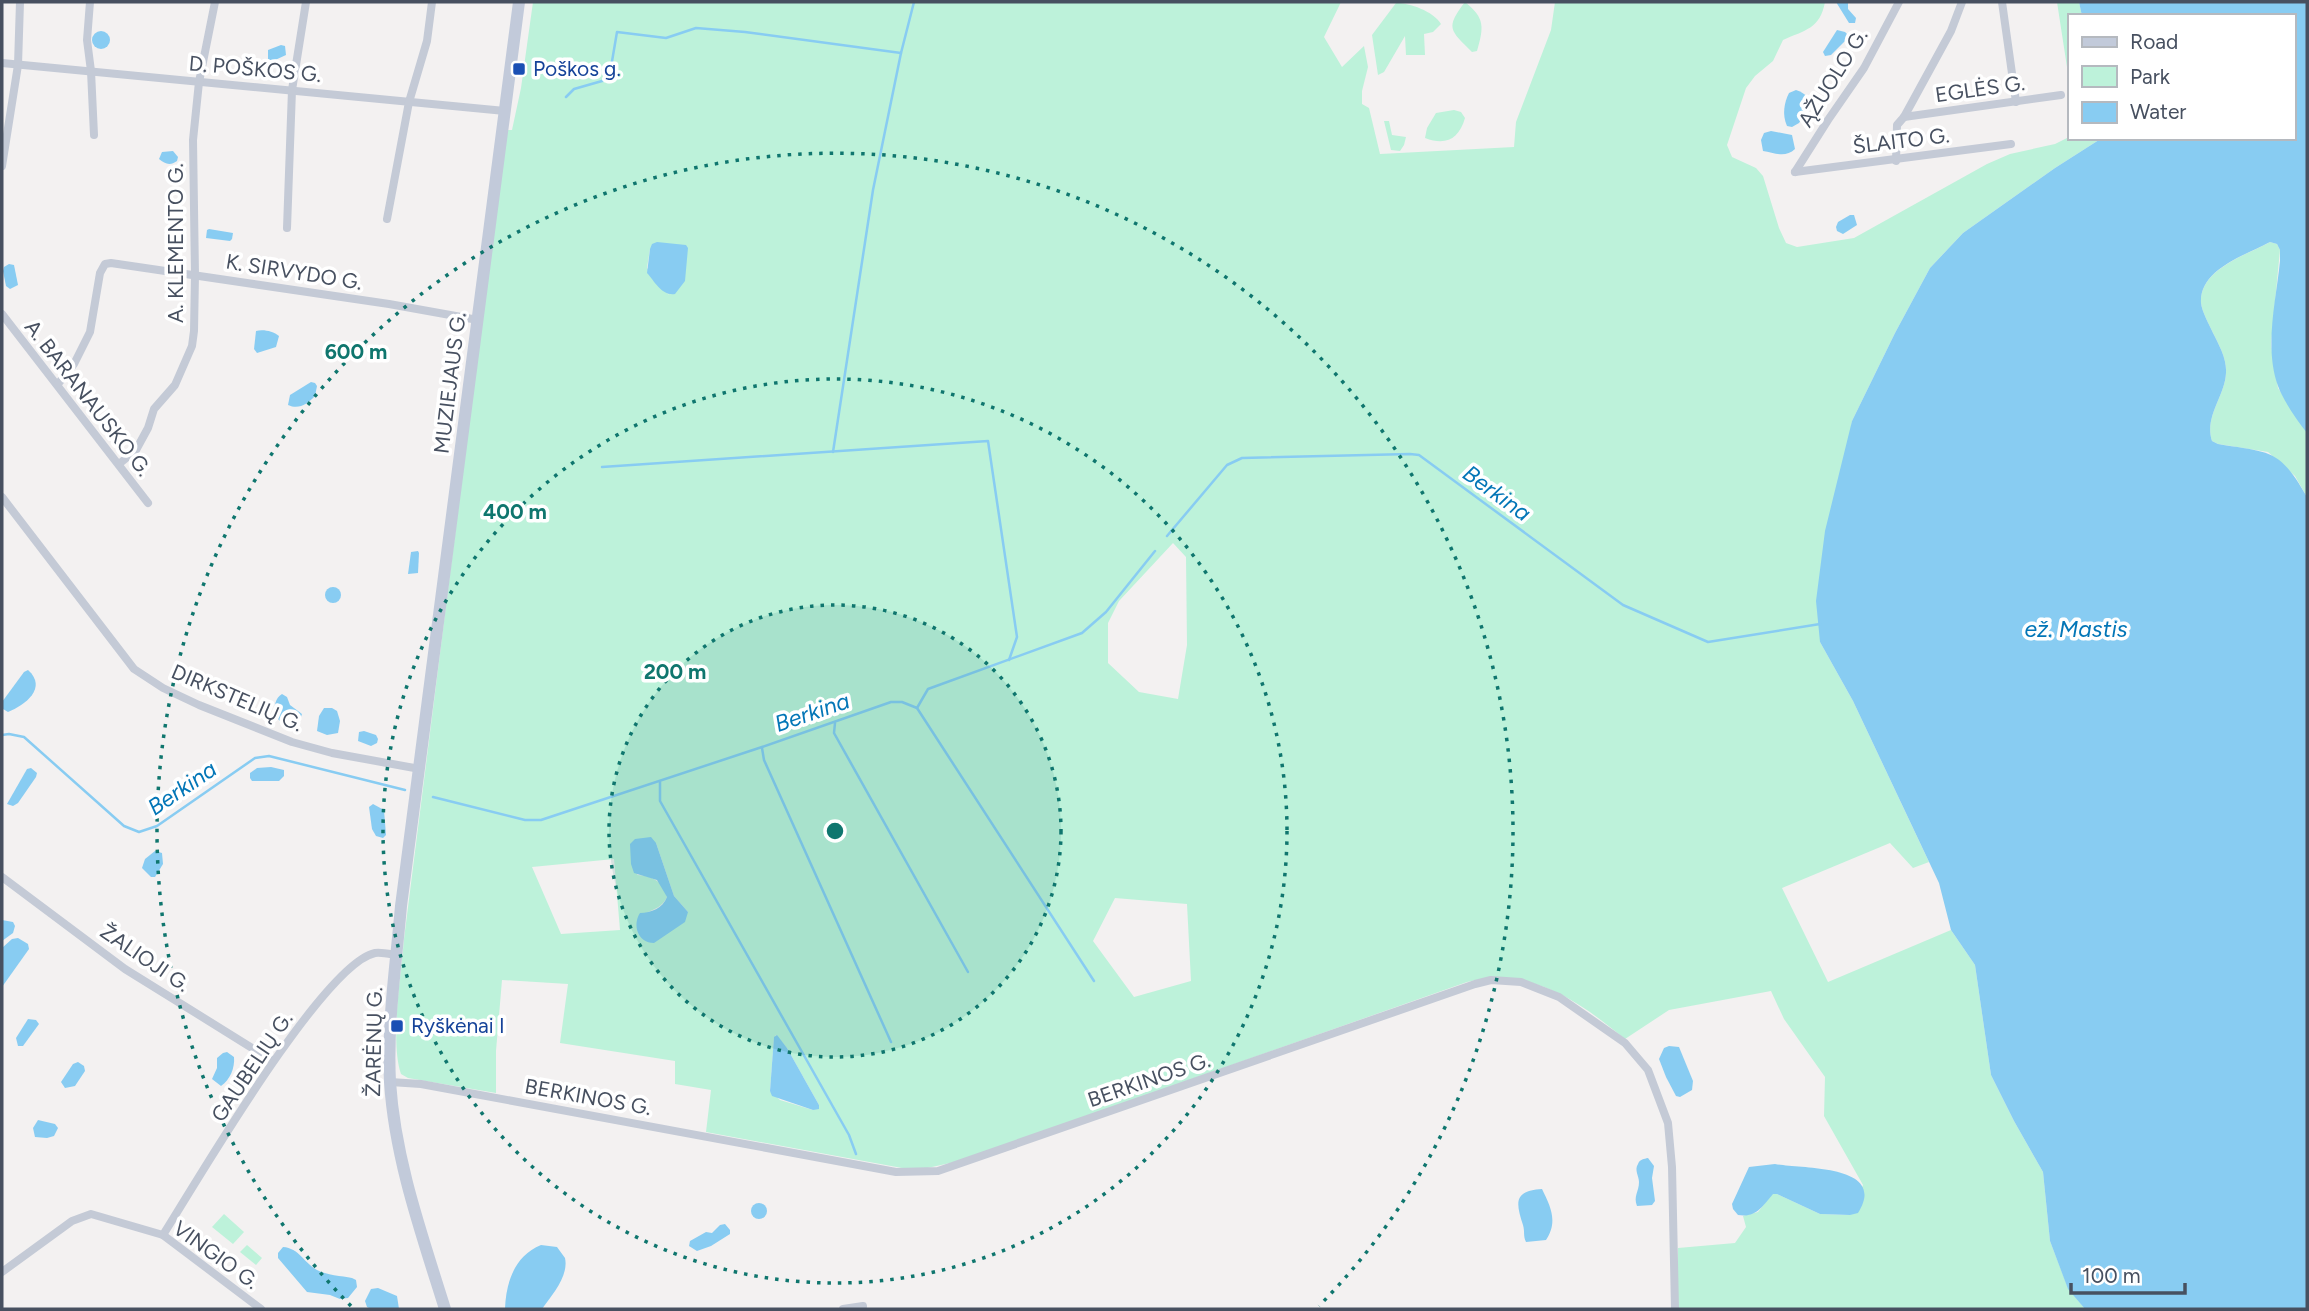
<svg xmlns="http://www.w3.org/2000/svg" width="2309" height="1311" font-family="Figtree,sans-serif">
<style>
.green{fill:#bdf2da;fill-rule:evenodd}
.water{fill:#88ccf2}
.lines{fill:none;stroke-linecap:round;stroke-linejoin:round}
.stream{stroke:#88ccf2;stroke-width:2.5}
.street{stroke:#c4cad6;stroke-width:8}
.secondary{stroke:#c2cada;stroke-width:12}
.ring{fill:none;stroke:#0f766e;stroke-width:3.5;stroke-dasharray:3.5 7}
.transit-dot{fill:#1a4fb4;stroke:#fff;stroke-width:2.5}
.labels{text-anchor:middle;stroke-width:7;stroke-linejoin:round;paint-order:stroke}
.street-label{font-size:21px;fill:#475060;stroke:#fff}
.transit-label{font-size:21px;fill:#164399;stroke:#fff;text-anchor:start}
.water-label{font-size:23px;font-style:italic;fill:#0376b7;stroke:#fff}
.centre{fill:#0f766e;stroke:#fff;stroke-width:3.5}
.ring-label{font-size:21px;text-anchor:middle;font-weight:bold;fill:#0f766e;stroke:#fff;stroke-width:7;stroke-linejoin:round;paint-order:stroke}
</style>
<rect width="100%" height="100%" fill="#f3f1f1"/>
<g class="green">
<path d="M533,2H1341L1324,37L1342,67L1364,46L1368,67L1362,91V104L1369,108L1380,154L1514,147L1516,122L1551,30L1555,2H1825C1820,29 1805,30 1783,40L1773,61L1755,76L1746,88L1727,145L1732,157L1756,168L1763,176L1779,228L1786,243L1797,247L1854,238L1987,164L2010,154L2055,144L2069,137L2102,138L2055,168L1963,233L1930,268L1895,333L1852,421L1820,642L1853,701L1929,862L1913,868L1890,843L1782,888L1828,982L1951,930L1975,965L1991,1075L2014,1121L2043,1172L2050,1241L2068,1288L2085,1309H1678V1248L1735,1243L1746,1227L1743,1216L1758,1212L1772,1194H1777L1820,1214L1850,1215L1863,1185L1824,1116L1825,1077L1784,1019L1771,991L1669,1010L1625,1039C1577,1000 1531,967 1467,982L959,1161L923,1169L902,1168L706,1132L711,1090L675,1084V1061L560,1043L568,984L502,980L496,1051V1093L408,1078L401,1074C390,1042 401,975 404,939L506,130H512L521,88ZM650,249L669,295L647,268ZM1173,543L1186,557L1187,645L1178,699L1139,692L1108,663V623L1119,601ZM656,843L674,896L688,912L646,913C655,909 663,906 667,897C663,881 652,876 637,875ZM614,859L620,930L561,934L532,867ZM1115,898L1187,904L1191,981L1134,997L1093,941ZM776,1035L787,1048L819,1105L813,1110L780,1100L770,1091L774,1038Z"/>
<path d="M1465,2C1485,18 1484,27 1477,51L1472,52C1450,30 1445,28 1465,2Z"/>
<path d="M2057,2H2079L2082,16H2069V80Z"/>
<path d="M1396,3C1410,3 1433,11 1441,24L1433,32L1424,34L1425,55H1406L1405,36L1384,72L1378,75L1372,35Z"/>
<path d="M1454,110L1461,112L1465,118C1459,139 1446,146 1425,138L1427,128L1436,113Z"/>
<path d="M1384,121H1389L1392,135L1406,137L1404,145L1400,151L1391,150Z"/>
<path d="M2270,242L2277,244L2280,250L2271,344L2273,361L2278,388L2307,433V497L2295,476L2268,452L2218,444L2212,441C2204,417 2225,396 2226,373C2227,359 2219,345 2213,333C2209,324 2202,312 2201,303C2199,269 2247,255 2270,242Z"/>
<path d="M224,1214L244,1232L233,1244L212,1227Z"/>
<path d="M247,1245L262,1258L256,1265L240,1252Z"/>
</g>
<g class="water">
<path d="M1836,2H1848V9L1856,18L1855,23H1849Z"/>
<path d="M2079,2H2307V433C2297,420 2284,402 2278,386C2264,347 2276,301 2280,261V250L2277,244L2270,242C2246,255 2199,269 2201,303C2202,312 2209,324 2213,333C2219,345 2227,359 2226,373C2225,396 2204,417 2212,441L2218,444C2271,453 2279,448 2307,497V1309H2085L2068,1289L2050,1241L2043,1172L2014,1121L1991,1075L1975,965L1951,930L1939,883L1853,701L1820,642L1816,601L1825,531L1852,421L1895,333L1930,268L1963,233L2055,168L2102,138H2293V16H2082Z"/>
<path d="M1837,30L1845,32L1847,34L1845,41L1831,55L1825,56L1823,52Z"/>
<circle cx="101" cy="40" r="9"/>
<path d="M281,45L285,46L286,55L273,61L268,59V50Z"/>
<path d="M1796,90C1806,93 1808,98 1810,107L1799,123L1792,127L1787,126C1782,115 1784,103 1789,93Z"/>
<path d="M1771,131L1792,135L1795,149C1786,158 1774,153 1763,151L1761,140L1764,133Z"/>
<path d="M173,151L178,157L177,161C170,166 165,164 159,159L162,152Z"/>
<path d="M1850,215H1854L1857,225L1843,234L1837,231L1836,227L1838,222Z"/>
<path d="M209,229L233,233L232,239L230,241L206,238L207,230Z"/>
<path d="M657,242L686,245L688,248L685,281L675,294C662,296 655,282 647,273L650,249L652,244Z"/>
<path d="M9,264L14,265L18,285L10,289L6,286L3,271L4,267Z"/>
<path d="M256,331C263,329 273,331 279,336L276,347L257,353L254,349Z"/>
<path d="M311,382L315,383L317,386L315,396C307,404 299,410 288,405L290,395Z"/>
<path d="M418,551L419,553L418,573L408,574L411,552Z"/>
<circle cx="333" cy="595" r="8"/>
<path d="M28,670C48,688 25,705 8,712L3,709L2,702L24,672Z"/>
<path d="M282,694L287,697L290,705L302,714L298,725L294,727L280,721L274,715C274,707 275,698 282,694Z"/>
<path d="M324,708H332L337,711L340,721L338,733L327,735L317,731L319,716Z"/>
<path d="M364,731L376,735L378,739L377,743L371,746L358,741L359,732Z"/>
<path d="M271,767L284,770V776L279,781H252L250,778V773L257,768Z"/>
<path d="M31,768L37,773L36,777L18,803L13,806L7,804L27,769Z"/>
<path d="M373,804L384,810L386,835L383,838L376,836L372,829L369,807Z"/>
<path d="M651,837L656,843L674,896L688,912L685,922L654,943C638,943 632,925 640,913C651,913 663,908 667,897L657,880L634,873L631,864L630,844L635,839Z"/>
<path d="M155,851L162,853L163,864L155,877H151L142,868L145,859Z"/>
<path d="M2,920L13,922L15,926L13,933L2,941Z"/>
<path d="M18,938L28,944L29,949L2,987V948L12,939Z"/>
<path d="M28,1019L36,1020L39,1024L23,1046H18L16,1038Z"/>
<path d="M777,1035L787,1048L819,1105V1109L813,1110L772,1096L770,1091L774,1037Z"/>
<path d="M1669,1046L1679,1047L1693,1081L1692,1090L1680,1097L1676,1096L1666,1077L1659,1059L1664,1048Z"/>
<path d="M227,1052L234,1057C235,1068 230,1080 221,1086L212,1079L217,1068V1058L223,1053Z"/>
<path d="M78,1062L84,1066L85,1071L75,1086L65,1088L61,1082L73,1064Z"/>
<path d="M38,1120L55,1124L58,1128L54,1136L47,1138L35,1137L33,1128Z"/>
<path d="M1648,1158L1654,1166L1652,1178L1655,1201L1652,1205L1637,1206C1633,1196 1639,1192 1639,1182C1639,1176 1634,1170 1638,1164C1640,1159 1644,1159 1648,1158Z"/>
<path d="M1775,1164C1801,1169 1889,1164 1858,1213L1850,1215L1820,1214L1777,1194H1773C1762,1207 1756,1218 1738,1215L1733,1209L1732,1204L1749,1167Z"/>
<path d="M1542,1189C1551,1207 1558,1222 1546,1240L1526,1242C1523,1236 1525,1232 1523,1225C1516,1203 1513,1191 1542,1189Z"/>
<circle cx="759" cy="1211" r="8"/>
<path d="M725,1224L730,1230V1234L711,1246L697,1251L689,1246L690,1241L706,1232L712,1233L720,1225Z"/>
<path d="M541,1245L557,1247L565,1258C569,1276 552,1295 542,1309H505C506,1283 514,1256 541,1245Z"/>
<path d="M283,1247C299,1248 304,1263 317,1270C326,1275 342,1276 352,1278L356,1280L357,1287L348,1298L340,1299L330,1295L307,1292L278,1258V1253Z"/>
<path d="M378,1288L397,1296L399,1309H371L367,1307L365,1301L371,1289Z"/>
</g>
<g class="lines">
<g class="stream">
<path d="M566,97L574,89L609,79L617,32L666,38L696,28L745,32L901,53L914,2"/>
<path d="M833,452L873,190L901,53"/>
<path d="M602,467L988,441L1017,637L1009,660"/>
<path d="M1167,536L1227,465L1242,458L1410,454L1419,455L1623,605L1708,642L1820,624"/>
<path d="M917,708L1094,981"/>
<path d="M835,723L834,733L968,972"/>
<path d="M2,735L9,734L24,737L124,826L139,832L157,826L255,758L269,756L405,790"/>
<path d="M762,748L764,760L891,1042"/>
<path d="M660,782V801L849,1135L856,1154"/>
<path d="M433,797L525,820H541L762,747L891,702H902L917,708L928,689L1082,633L1106,612L1155,551"/>
</g>
<g class="street">
<path d="M90,2L87,40L91,71L94,135"/>
<path d="M2002,2L2016,102"/>
<path d="M2,63L505,111"/>
<path d="M1904,117L2061,95"/>
<path d="M1896,161L1897,125L1904,117L1951,31L1962,2"/>
<path d="M2,166L18,65L20,2"/>
<path d="M1795,172L2011,144"/>
<path d="M1795,172L1828,120L1864,68L1899,2"/>
<path d="M387,219L409,102L427,41L432,2"/>
<path d="M287,228L292,90L306,2"/>
<path d="M2,314L148,503"/>
<path d="M58,384L74,364L90,332L100,273L105,264L111,263L389,304L478,320"/>
<path d="M119,464L136,450L148,428L154,409L175,385L192,346L194,331L195,275L193,140L199,82L215,2"/>
<path d="M2,497L134,669L163,688L199,705L292,742L332,753L420,769"/>
<path d="M2,877L125,969L273,1061"/>
<path d="M390,1082L421,1084L896,1172L938,1171L1475,984L1491,980L1521,982L1559,997L1625,1043L1648,1070L1668,1123L1672,1167L1675,1309"/>
<path d="M163,1235C196,1183 323,964 375,953C381,952 390,954 396,955"/>
<path d="M2,1272L72,1221L91,1214L163,1235L261,1309"/>
<path d="M843,1309L863,1306"/>
</g>
<path class="secondary" d="M445,1309C422,1235 395,1160 390,1082C387,1023 396,965 401,906L519,2"/>
</g>
<circle cx="835" cy="831" r="226" fill="#0f766e" fill-opacity=".12"/>
<g class="ring">
<circle cx="835" cy="831" r="226"/>
<circle cx="835" cy="831" r="452"/>
<path d="M351 1306A678 678 0 1 1 1319 1306"/>
</g>
<g class="transit-dot">
<rect x="512" y="62" width="14" height="14" rx="3.5"/>
<rect x="390" y="1019" width="14" height="14" rx="3.5"/>
</g>
<g class="labels">
<g class="street-label">
<text transform="translate(255 69) rotate(5)" y="7">D. POŠKOS G.</text>
<text transform="translate(1833 78) rotate(-58)" y="7">ĄŽUOLO G.</text>
<text transform="translate(1980 89) rotate(-8)" y="7">EGLĖS G.</text>
<text transform="translate(1901 141) rotate(-7)" y="7">ŠLAITO G.</text>
<text transform="translate(176 243) rotate(-90)" y="7">A. KLEMENTO G.</text>
<text transform="translate(294 272) rotate(9)" y="7">K. SIRVYDO G.</text>
<text transform="translate(450 383) rotate(-83)" y="7">MUZIEJAUS G.</text>
<text transform="translate(88 398) rotate(52)" y="7">A. BARANAUSKO G.</text>
<text transform="translate(237 698) rotate(23)" y="7">DIRKSTELIŲ G.</text>
<text transform="translate(145 958) rotate(34)" y="7">ŽALIOJI G.</text>
<text transform="translate(374 1042) rotate(-89)" y="7">ŽARĖNŲ G.</text>
<text transform="translate(252 1067) rotate(-56)" y="7">GAUBELIŲ G.</text>
<text transform="translate(1149 1080) rotate(-19)" y="7">BERKINOS G.</text>
<text transform="translate(588 1097) rotate(10)" y="7">BERKINOS G.</text>
<text transform="translate(216 1255) rotate(36)" y="7">VINGIO G.</text>
</g>
<g class="transit-label">
<text x="533" y="76">Poškos g.</text>
<text x="411" y="1033">Ryškėnai I</text>
</g>
<g class="water-label">
<text transform="translate(1497 493) rotate(36)" y="8">Berkina</text>
<text x="2076" y="637">ež. Mastis</text>
<text transform="translate(812 712) rotate(-19)" y="8">Berkina</text>
<text transform="translate(182 788) rotate(-34)" y="8">Berkina</text>
</g>
</g>
<circle cx="835" cy="831" r="10" class="centre"/>
<g class="ring-label">
<text x="356" y="359">600 m</text>
<text x="515" y="519">400 m</text>
<text x="675" y="679">200 m</text>
</g>
<rect width="2309" height="1311" fill="none" stroke="#475060" stroke-width="7"/>
<rect x="2068" y="14" width="228" height="126" fill="#ffffff" stroke="#b5b9bf" stroke-width="2"/>
<rect x="2082" y="37" width="35" height="10" fill="#c2cada" stroke="#b5b9bf" stroke-width="2"/>
<text x="2130" y="49" font-size="21" fill="#475060">Road</text>
<rect x="2082" y="66" width="35" height="21" fill="#bdf2da" stroke="#b5b9bf" stroke-width="2"/>
<text x="2130" y="84" font-size="21" fill="#475060">Park</text>
<rect x="2082" y="102" width="35" height="21" fill="#88ccf2" stroke="#b5b9bf" stroke-width="2"/>
<text x="2130" y="119" font-size="21" fill="#475060">Water</text>
<path d="M2071 1283v10h114v-10" fill="none" stroke="#475060" stroke-width="3.5"/>
<text x="2082" y="1283" font-size="21" fill="#475060" stroke="#ffffff" stroke-width="5" paint-order="stroke">100 m</text>
</svg>
